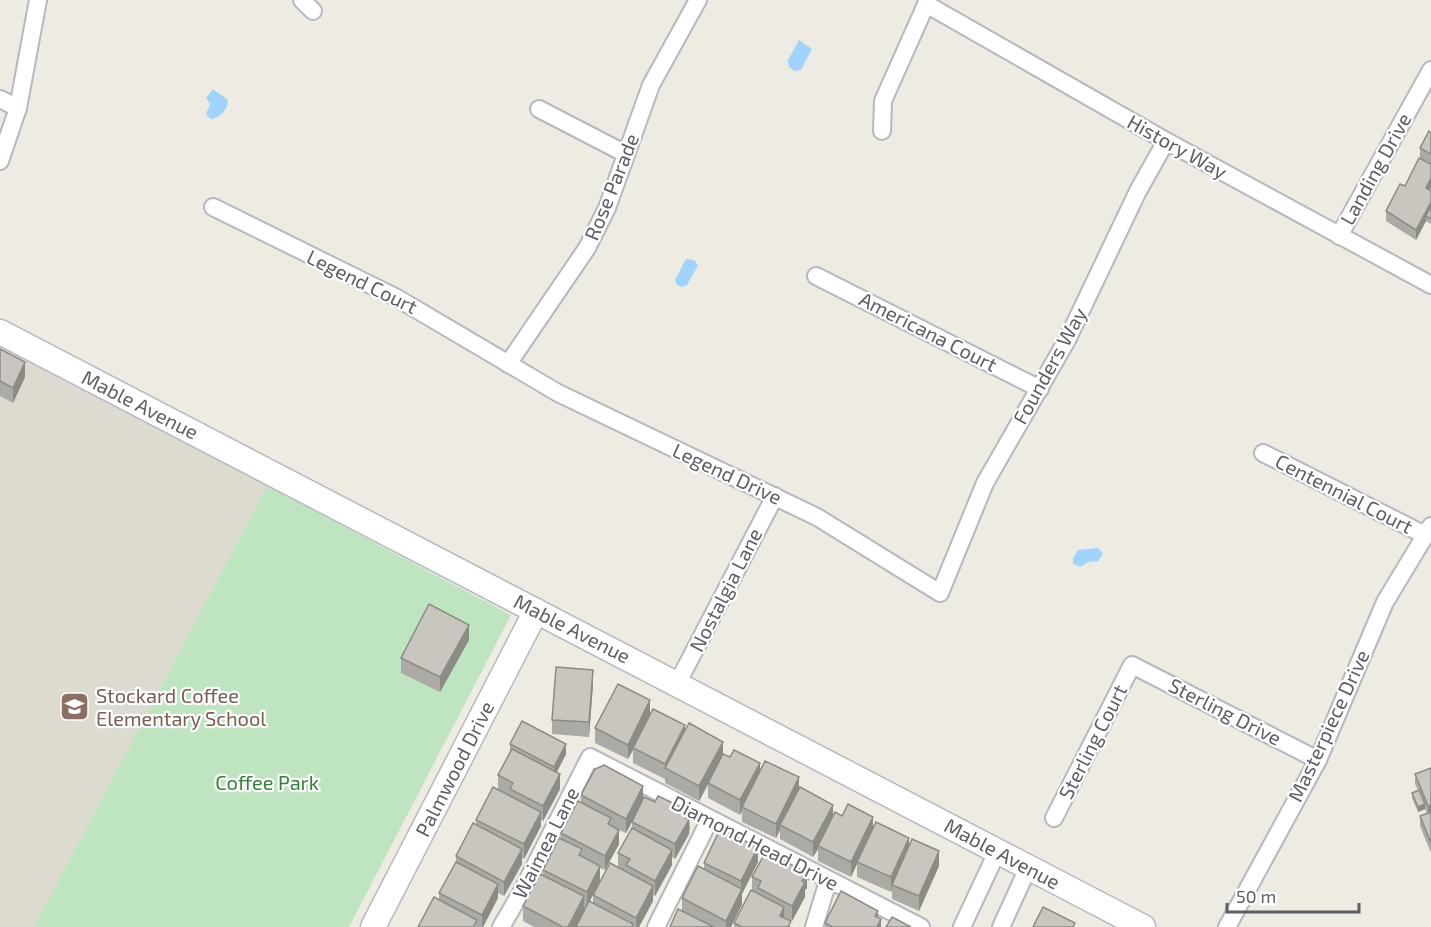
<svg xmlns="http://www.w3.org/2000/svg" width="1431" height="927" font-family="'Exo 2',sans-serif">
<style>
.education{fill:#dddad0}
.green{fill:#bee5c0}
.water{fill:#a1d3ff}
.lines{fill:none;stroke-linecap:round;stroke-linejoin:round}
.street-casing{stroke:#b5b8bd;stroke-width:20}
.secondary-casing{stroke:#b6b9bf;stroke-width:27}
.street{stroke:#fff;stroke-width:16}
.secondary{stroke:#fff;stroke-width:24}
.wall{fill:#acaaa4;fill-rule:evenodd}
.shaded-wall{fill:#8c8b86}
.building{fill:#c8c6bf;stroke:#8c8b86;stroke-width:1.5}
.labels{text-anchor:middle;stroke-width:4.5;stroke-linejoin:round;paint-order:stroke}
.street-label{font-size:20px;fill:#5b5e63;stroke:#fff}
.education-label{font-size:20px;fill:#785e54;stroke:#fff;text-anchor:start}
.park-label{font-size:20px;fill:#33813a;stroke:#fff}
</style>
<rect width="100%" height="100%" fill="#edebe2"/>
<path class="education" d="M0,347L267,486L34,927H0Z"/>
<path class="green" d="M267,486L511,615L349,927H34Z"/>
<g class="water">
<path d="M799,40L812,49L801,70L795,71L789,67L788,60Z"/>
<path d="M213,89L228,100C228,109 220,118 211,119L206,114L210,104L206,98Z"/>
<path d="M686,259L694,260L698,265L687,285L682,287L677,285L675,280Z"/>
<path d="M1098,548L1103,554L1098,561L1088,562L1081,567L1073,564V558L1078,550Z"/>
</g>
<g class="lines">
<defs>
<g id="street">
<path d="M302,0L313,11"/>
<path d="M926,4L1166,141L1431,285"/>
<path d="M0,99L18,108"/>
<path d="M539,109L626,154"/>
<path d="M882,131L883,101L928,0"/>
<path d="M0,161L18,108L38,0"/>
<path d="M213,207L397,298L558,393L817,517L940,593L985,483L1067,340L1138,191L1166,141"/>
<path d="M1339,236L1431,70"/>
<path d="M816,276L1040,389"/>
<path d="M508,364L587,248L607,208L651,85L698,0"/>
<path d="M1263,453L1425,535"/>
<path d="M677,684L775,496"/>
<path d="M1054,818L1132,665L1318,760"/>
<path d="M501,927L522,891L590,757L921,927"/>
<path d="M656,927L710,819"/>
<path d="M814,927L828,881"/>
<path d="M962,927L997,852"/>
<path d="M1001,927L1028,868"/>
<path d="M1227,927L1318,760L1385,602L1431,526"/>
</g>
<g id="secondary">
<path d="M0,332L1143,927"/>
<path d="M373,927L536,611"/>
</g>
</defs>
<use href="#street" class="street-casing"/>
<use href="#secondary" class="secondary-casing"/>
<use href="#street" class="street"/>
<use href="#secondary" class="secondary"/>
</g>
<g class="wall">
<path d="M1431,133V164L1420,158V148Z"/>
<path d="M1405,186L1431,191V224L1426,221L1416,240L1386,221V211Z"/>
<path d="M0,349L25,377L13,403L0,396Z"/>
<path d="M469,640L440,692L401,673V658Z"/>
<path d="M593,684L589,737L552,734V720Z"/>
<path d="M650,714L685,730L723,754L760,772L799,790L833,814L842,816L873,828L909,847L939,866L919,911L892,899V889L891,892L857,877V864L851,877L818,861V849L813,857L780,839V830L776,838L742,822V811L740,815L708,798V785L699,801L665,783V779L633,763V750L628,759L595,743V728Z"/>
<path d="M510,744L566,754L557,772L560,789L543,821L541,820V826L524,859L522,858V864L504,896L498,893V898L483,927H418L439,900V893L456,862V856L476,825V820L498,789V775L510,751Z"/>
<path d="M1431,768V853L1420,826V816L1427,813L1425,809L1418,812L1412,798V793L1418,790L1415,784V774Z"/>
<path d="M581,795L643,800L690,826L689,834L675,859L672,857V865L655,896L653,895V901L639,927H534L523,921V906L543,875V870L561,839V833L581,802ZM632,822V829L618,853V867L593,895V903L590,901L600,868L605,870L619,844V830L626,833Z"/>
<path d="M758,862L742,894V904L731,927H670L682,911V898L704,869V863Z"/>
<path d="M752,877L807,888L805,890V897L792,921L784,917L791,927H734V923L752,891Z"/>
<path d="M878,918L881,927H825V923Z"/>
</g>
<g class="shaded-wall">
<path d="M1431,178V188L1426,198V188Z"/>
<path d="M1431,202V212L1426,216V221L1416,240V230Z"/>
<path d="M25,362V377L13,403V388Z"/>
<path d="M469,625V640L440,692V677Z"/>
<path d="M593,670V684L589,737V722Z"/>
<path d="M650,700V715L633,748V750L628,759V745Z"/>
<path d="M685,725V740L665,768V779V764Z"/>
<path d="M723,742V756L699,801V786Z"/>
<path d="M566,744V754L554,777V767Z"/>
<path d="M760,763V777L742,807V811L740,815V800Z"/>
<path d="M560,774V789L543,821V806Z"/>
<path d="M799,777V792L780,825V830L776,838V824Z"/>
<path d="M643,786V801L626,833V819Z"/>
<path d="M1425,804V809L1418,812V807Z"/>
<path d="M833,805V820L818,846V849L813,857V842Z"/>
<path d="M1431,805V815L1428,816V806Z"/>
<path d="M690,811L689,834L675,859V844Z"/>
<path d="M541,812V826L524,859V844Z"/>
<path d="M873,817V832L857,862V864L851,877V862Z"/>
<path d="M619,830V844L605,870V856Z"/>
<path d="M909,838V853L892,885V889L891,892V877Z"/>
<path d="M758,847V862L742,894V904L731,927H726V921L741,891V881Z"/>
<path d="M522,849V864L504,896V882Z"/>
<path d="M672,850V865L655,896V881Z"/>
<path d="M939,851V866L919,911V896Z"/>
<path d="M600,866V881L587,907V892Z"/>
<path d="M807,873V888L805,890V897L792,921V906Z"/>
<path d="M498,884V898L483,927H482V915Z"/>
<path d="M653,886V901L639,927H636V918Z"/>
<path d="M584,896V911L576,927H568Z"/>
<path d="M784,907V922L780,916Z"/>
<path d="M878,911V924L881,919V927H875V916Z"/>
</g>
<g class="building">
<path d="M1429,131L1431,133V154L1420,148Z"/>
<path d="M1419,158L1431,164V178L1426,188L1431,191V202L1416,230L1386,211L1400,184L1405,186Z"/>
<path d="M1431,206V219L1426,216Z"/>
<path d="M0,349L25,362L13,388L0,381Z"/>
<path d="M429,604L469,625L440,677L401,658Z"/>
<path d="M556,667L593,670L589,722L552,720Z"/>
<path d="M618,684L650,700L628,745L595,728Z"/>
<path d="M653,709L685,725L665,764L633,748Z"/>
<path d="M522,721L566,744L554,767L510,744Z"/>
<path d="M689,723L723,742L699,786L665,768Z"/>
<path d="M512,749L560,774L543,806L510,789L513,783L498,775Z"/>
<path d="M734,750L760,763L740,800L708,783L723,754L730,757Z"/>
<path d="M765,761L799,777L776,824L742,807Z"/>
<path d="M604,765L643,786L626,819L581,795L595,769Z"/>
<path d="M1431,768V805L1428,806L1415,774Z"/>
<path d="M493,787L541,812L524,844L476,820Z"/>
<path d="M800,787L833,805L813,842L780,825Z"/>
<path d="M1419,790L1425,804L1418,807L1412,793Z"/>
<path d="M658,796L690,811L686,818L689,820L675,844L632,822L644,797L655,802Z"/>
<path d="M578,801L611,818L608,824L619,830L605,856L561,833Z"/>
<path d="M848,804L873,817L851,862L818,846L835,812L842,816Z"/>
<path d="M1431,812V843L1420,816Z"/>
<path d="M876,822L909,838L891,877L857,862Z"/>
<path d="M473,823L522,849L504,882L456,856Z"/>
<path d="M632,828L672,850L655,881L626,865L630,859L618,853Z"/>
<path d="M720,829L758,847L741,881L704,863Z"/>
<path d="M559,838L582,849L579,855L600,866L587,892L543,870Z"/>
<path d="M912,839L939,851L919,896L892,885Z"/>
<path d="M766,851L807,873L802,881L805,882L792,906L758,888L761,881L752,877Z"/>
<path d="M456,862L498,884L482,915L439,893Z"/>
<path d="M610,863L653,886L636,918L593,895Z"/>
<path d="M698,866L742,889L726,921L682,898Z"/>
<path d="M540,874L584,896L568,927H563L523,906Z"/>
<path d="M751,890L784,907L780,916L791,921L788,927H742L734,923Z"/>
<path d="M841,891L878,911L875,916L881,919L877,927H833L825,923Z"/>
<path d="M434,897L477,920L473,927H418Z"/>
<path d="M589,901L633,924L632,927H576Z"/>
<path d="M1043,907L1075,923L1073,927H1033Z"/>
<path d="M678,909L714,927H670Z"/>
<path d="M892,917L911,927H886Z"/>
</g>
<defs>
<symbol id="school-square" viewBox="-11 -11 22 22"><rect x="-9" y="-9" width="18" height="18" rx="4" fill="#8d6e63" stroke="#fff"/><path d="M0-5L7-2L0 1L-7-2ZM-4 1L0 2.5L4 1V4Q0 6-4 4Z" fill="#fff"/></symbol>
</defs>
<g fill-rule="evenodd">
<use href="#school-square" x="58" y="690" width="33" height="33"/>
</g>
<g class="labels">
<g class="street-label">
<text transform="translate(1177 147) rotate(29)" y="7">History Way</text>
<text transform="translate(1376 169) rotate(-61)" y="7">Landing Drive</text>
<text transform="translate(612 187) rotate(-68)" y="7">Rose Parade</text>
<text transform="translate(362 282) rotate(26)" y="7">Legend Court</text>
<text transform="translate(928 332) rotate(27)" y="7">Americana Court</text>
<text transform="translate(1050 366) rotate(-61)" y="7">Founders Way</text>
<text transform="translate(140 405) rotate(27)" y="7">Mable Avenue</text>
<text transform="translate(727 474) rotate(25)" y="7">Legend Drive</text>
<text transform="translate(1344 494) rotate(27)" y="7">Centennial Court</text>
<text transform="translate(726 590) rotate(-63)" y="7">Nostalgia Lane</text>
<text transform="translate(572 629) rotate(27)" y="7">Mable Avenue</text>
<text transform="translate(1225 712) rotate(27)" y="7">Sterling Drive</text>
<text transform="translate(1329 726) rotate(-65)" y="7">Masterpiece Drive</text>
<text transform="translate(1093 742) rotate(-63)" y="7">Sterling Court</text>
<text transform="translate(455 769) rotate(-63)" y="7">Palmwood Drive</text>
<text transform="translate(546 843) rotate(-63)" y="7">Waimea Lane</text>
<text transform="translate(755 843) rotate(27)" y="7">Diamond Head Drive</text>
<text transform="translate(1002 854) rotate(28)" y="7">Mable Avenue</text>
</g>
<g class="education-label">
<text x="96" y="703">Stockard Coffee<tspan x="96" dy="23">Elementary School</tspan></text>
</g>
<g class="park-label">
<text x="267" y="790">Coffee Park</text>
</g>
</g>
<path d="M1227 903v9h132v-9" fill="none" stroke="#5b5e63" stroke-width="3"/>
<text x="1236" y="903" font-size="18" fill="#5b5e63" stroke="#ffffff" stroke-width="4.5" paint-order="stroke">50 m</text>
</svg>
